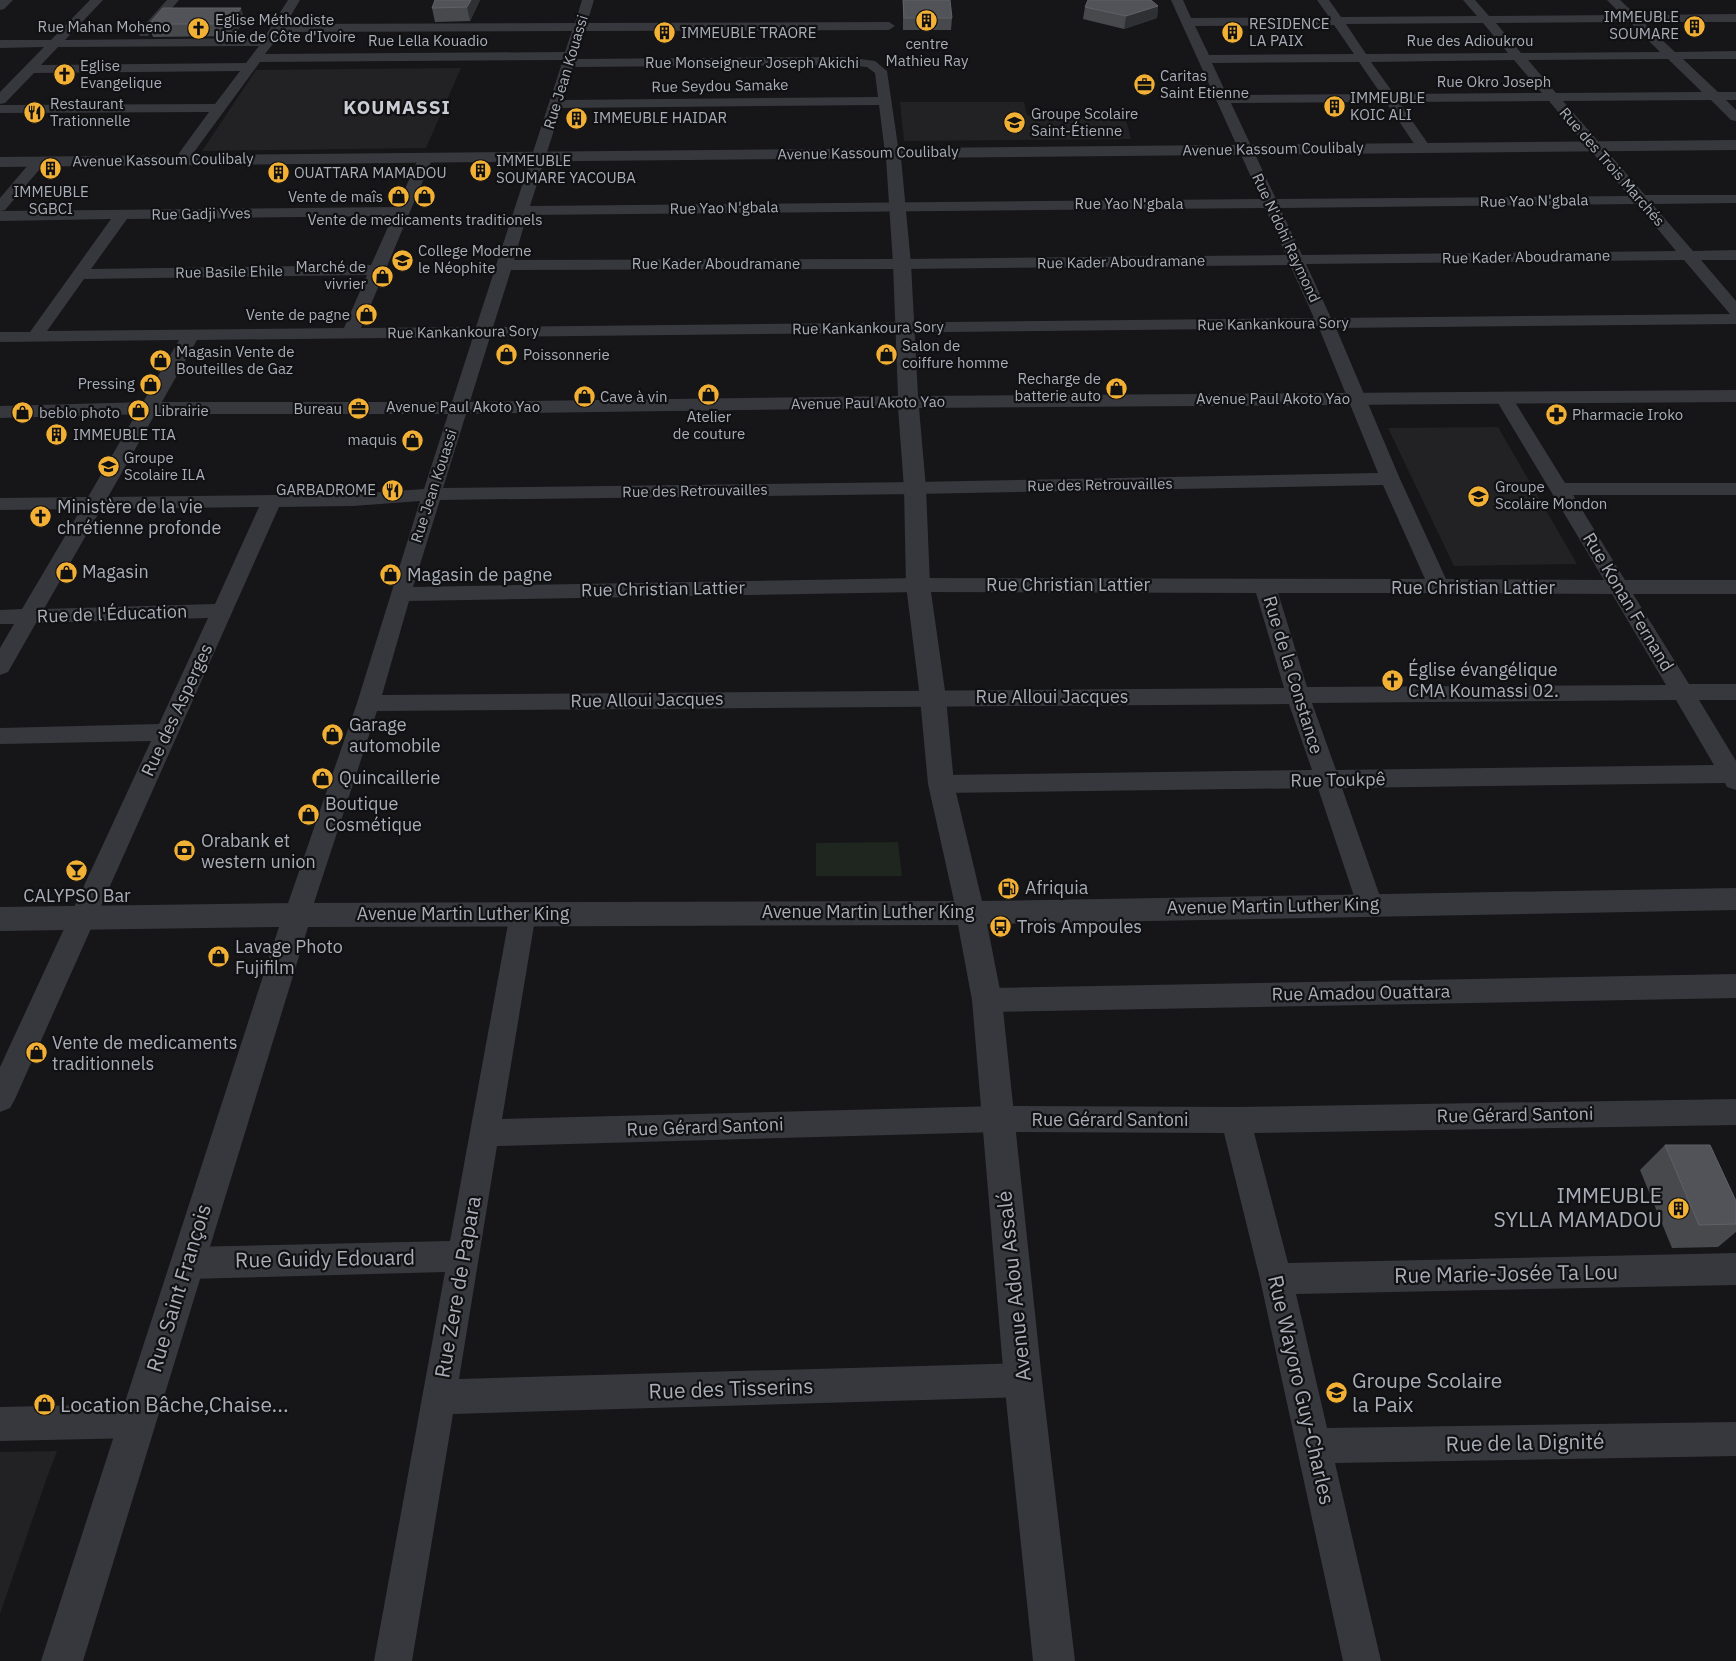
<svg xmlns="http://www.w3.org/2000/svg" width="1736" height="1661" font-family="'IBM Plex Sans',sans-serif">
<style>
.built{fill:#222225}
.green{fill:#1e261f}
.lines{fill:none;stroke-linecap:round;stroke-linejoin:round}
.minor{fill:#37383d;fill-rule:evenodd}
.tertiary{fill:#37383d;fill-rule:evenodd}
.wall{fill:#47494d}
.shaded-wall{fill:#2f3033}
.building{fill:#525359;stroke:#5f6168}
.labels{text-anchor:middle;stroke-width:4.5;stroke-linejoin:round;paint-order:stroke}
.far-poi-label{font-size:15px;fill:#a8adb8;stroke:#111113;text-anchor:start}
.far-street-label{font-size:15px;fill:#a8adb8;stroke:#111113}
.poi-label{font-size:18px;fill:#a8adb8;stroke:#111113;text-anchor:start}
.street-label{font-size:18px;fill:#a8adb8;stroke:#111113}
.far-district-label{font-size:19px;font-weight:bold;letter-spacing:1px;fill:#c9ccd4;stroke:#111113}
.near-poi-label{font-size:21px;fill:#a8adb8;stroke:#111113;text-anchor:start}
.near-street-label{font-size:21px;fill:#a8adb8;stroke:#111113}
</style>
<rect width="100%" height="100%" fill="#161618"/>
<g class="built">
<path d="M461,68L426,148L202,151L256,70Z"/>
<path d="M900,102H1024L1027,115L1125,116L1131,139L904,141Z"/>
<path d="M1498,427L1577,564L1454,566L1388,428Z"/>
<path d="M57,1451L46,1480L0,1614V1452Z"/>
</g>
<path class="green" d="M898,842L902,876H816V843Z"/>
<g class="lines">
<g class="minor">
<path d="M0,0H13L4,9L0,10Z"/>
<path d="M90,0H103L65,40L264,38L288,0H300L286,24L575,23L582,0H594L587,23L889,22L895,26L889,30L584,31L576,59L845,57L875,61L887,71L899,153L897,156H887L885,153L879,105L561,108L530,206L1261,199L1171,0H1183L1191,18L1329,17L1317,0H1329L1341,17L1477,16L1463,0H1475L1489,16L1622,15L1607,0H1620L1636,15L1736,14V22H1643L1675,52L1736,51V59H1683L1718,92H1736V100H1726L1736,110V121L1731,120L1711,100L1563,101L1645,195H1736V203L1652,204L1693,251L1736,250V260H1701L1736,301V324L1336,328L1400,479L1446,579L1604,580L1495,398L1498,394L1504,393L1510,394L1565,483H1736V495H1573L1625,580H1736V594H1633L1689,684H1736V700H1699L1736,761V790L1727,787L1725,783L1342,788L1383,905L1379,912L1370,916L1361,912L1357,905L1318,788L941,793L932,790L929,784L932,778L941,775L1312,770L1289,704L377,711L310,915L306,923L297,926L288,923L284,915L357,703L420,501L353,506L279,507L15,1099L10,1108L0,1112V1067L151,741L0,744V728L159,724L208,618L36,623L8,672L0,675V648L14,624H0V610L22,609L81,509L0,510V498L88,497L179,340L0,342V332H30L111,219L0,221V198L34,158H44L46,161L44,164L5,210L0,211L397,207L419,157L421,154H431L433,157L361,328L476,327L563,60L260,62L186,163H176L174,160L209,112L0,113V105L215,104L240,71L34,73L5,103L0,104V92L44,47L0,48V40H51ZM1630,22L1660,52L1521,53L1496,23ZM1483,23L1508,53L1366,54L1346,24ZM1334,25L1354,54L1209,55L1195,26ZM572,31L565,52L265,54L282,32ZM259,46L246,63L41,65L58,47ZM1668,59L1702,92L1556,93L1528,60ZM1514,60L1542,93L1394,94L1371,62ZM1359,62L1381,94L1227,95L1212,63ZM845,65L867,67L875,73L878,97L563,100L573,67ZM1549,101L1629,196L1276,199L1231,103L1386,102L1419,151H1429L1431,148L1399,102ZM1637,204L1676,251L1302,255L1280,208ZM1265,208L1286,255L902,259L514,260L527,215ZM393,216L371,265L91,269L127,219ZM1684,260L1730,314L1331,318L1306,264ZM1290,265L1314,318L493,327L511,270L902,269ZM367,275L344,328L47,331L84,279ZM1319,328L1378,473L915,482L443,488L490,337ZM473,337L424,489L353,494L108,497L197,340ZM1383,485L1425,579L918,578L413,587L440,500L915,494ZM259,507L215,604L44,609L101,509ZM918,592L1256,593L1284,688L382,695L409,601ZM1278,593H1432L1439,595L1445,593L1612,594L1666,685L1307,687ZM1676,700L1714,765L1336,770L1312,703Z"/>
<path d="M167,0H179L148,36H140L138,33L140,30Z"/>
<path d="M523,902L532,905L536,913L502,1119L998,1106L1236,1107L1736,1099V1125L1254,1133L1288,1263L1736,1253V1285L1296,1294L1327,1428L1736,1422V1456L1335,1463L1381,1661H1343L1260,1279L1224,1133L998,1132L497,1146L459,1379L1023,1363L1035,1368L1040,1380L1035,1392L1023,1397L453,1414L412,1661H374L445,1272L187,1279L176,1274L171,1263L176,1252L187,1247L450,1241L510,913L514,905Z"/>
<path d="M1736,974V998L987,1012L977,1008L973,1000L977,992L987,988Z"/>
<path d="M138,1404L150,1409L155,1421L150,1433L138,1438L0,1441V1407Z"/>
</g>
<path class="tertiary" d="M1736,140V150L901,158L911,264L918,396L1736,390V402L919,408L926,488L930,585L946,698L954,784L982,901L1736,888V910L987,924L1002,1000L1042,1380L1075,1661H1033L1004,1380L972,1000L958,925L308,927L83,1661H41L279,927L0,931V907L297,903L954,901L928,784L920,698L906,585L904,488L898,408L459,414H147L0,418V406L147,402H459L898,396L893,264L886,158L0,167V157Z"/>
</g>
<g class="wall">
<path d="M435,0H480L470,21L435,22L432,8Z"/>
<path d="M903,0L952,18L951,30H903Z"/>
<path d="M1158,6L1157,18L1124,29L1083,19L1085,7Z"/>
<path d="M245,20L233,36L153,37L149,24Z"/>
<path d="M1665,1145L1736,1201V1232L1718,1247L1672,1248L1640,1170Z"/>
</g>
<g class="shaded-wall">
<path d="M471,0H480L470,21L467,7Z"/>
<path d="M1158,6L1157,18L1124,29L1126,16Z"/>
<path d="M241,8L245,20L233,36L229,24Z"/>
</g>
<g class="building">
<path d="M435,0H471L467,7L432,8Z"/>
<path d="M903,0H950L952,18H904Z"/>
<path d="M1088,0H1151L1158,6L1126,16L1085,7Z"/>
<path d="M163,8H241L229,24H149Z"/>
<path d="M1665,1145H1710L1736,1201V1224L1699,1225Z"/>
</g>
<defs>
<symbol id="building-disc" viewBox="-11 -11 22 22"><circle r="9.5" fill="#f2b134" stroke="#111113"/><path d="M-4-6H4V6H1V3H-1V6H-4ZM-2.5-4.3h1.7v1.8h-1.7ZM.8-4.3h1.7v1.8H.8ZM-2.5-1h1.7V.8h-1.7ZM.8-1h1.7V.8H.8Z" fill="#111"/></symbol>
<symbol id="church-disc" viewBox="-11 -11 22 22"><circle r="9.5" fill="#f2b134" stroke="#111113"/><path d="M-1.2-6h2.4v3.5h3.3v2.4h-3.3V6h-2.4V-.1h-3.3v-2.4h3.3Z" fill="#111"/></symbol>
<symbol id="office-disc" viewBox="-11 -11 22 22"><circle r="9.5" fill="#f2b134" stroke="#111113"/><path d="M-6-3h4V-5.5h4V-3h4V5H-6ZM-1-4.5V-3h2v-1.5ZM-6 0V1H6V0Z" fill="#111"/></symbol>
<symbol id="restaurant-disc" viewBox="-11 -11 22 22"><circle r="9.5" fill="#f2b134" stroke="#111113"/><path d="M-5-6h1v4h1v-4h1v4h1v-4h1v5L-1.5 .5V6h-2V.5L-5-1ZM5-6V6H3V1.5H1.5Q1.5-4 5-6Z" fill="#111"/></symbol>
<symbol id="school-disc" viewBox="-11 -11 22 22"><circle r="9.5" fill="#f2b134" stroke="#111113"/><path d="M0-5L7-2L0 1L-7-2ZM-4 1L0 2.5L4 1V4Q0 6-4 4Z" fill="#111"/></symbol>
<symbol id="shop-disc" viewBox="-11 -11 22 22"><circle r="9.5" fill="#f2b134" stroke="#111113"/><path d="M-5-2.5h2.3a2.7 3.5 0 0 1 5.4 0H5L5.5 6h-11ZM-1.5-2.5h3a1.5 2.3 0 0 0-3 0Z" fill="#111"/></symbol>
<symbol id="pharmacy-disc" viewBox="-11 -11 22 22"><circle r="9.5" fill="#f2b134" stroke="#111113"/><path d="M-2-6h4v4h4v4h-4v4h-4v-4h-4v-4h4Z" fill="#111"/></symbol>
<symbol id="bank-disc" viewBox="-11 -11 22 22"><circle r="9.5" fill="#f2b134" stroke="#111113"/><path d="M-6-4H6V4H-6ZM0-2.3a2.3 2.3 0 1 0 0 4.6a2.3 2.3 0 1 0 0-4.6Z" fill="#111"/></symbol>
<symbol id="bar-disc" viewBox="-11 -11 22 22"><circle r="9.5" fill="#f2b134" stroke="#111113"/><path d="M-6-5H6L.8 .8V4.5H3.5V6h-7V4.5H-.8V.8Z" fill="#111"/></symbol>
<symbol id="fuel-disc" viewBox="-11 -11 22 22"><circle r="9.5" fill="#f2b134" stroke="#111113"/><path d="M-5.5-6h7V0h2V4h1.3V-2.5L3-4.5l.8-.8L6-3V5H2.5V1h-1V6h-7ZM-4.2-4.7v3.2H.2V-4.7Z" fill="#111"/></symbol>
<symbol id="bus-disc" viewBox="-11 -11 22 22"><circle r="9.5" fill="#f2b134" stroke="#111113"/><path d="M-5-6H5V4H4V6H2V4H-2V6H-4V4H-5ZM-3.5-4V0h7V-4ZM-3.5 1.2v1.5H-2V1.2ZM2 1.2v1.5H3.5V1.2Z" fill="#111"/></symbol>
</defs>
<g fill-rule="evenodd">
<use href="#building-disc" x="914" y="8" width="25" height="25"/>
<use href="#building-disc" x="1682" y="14" width="25" height="25"/>
<use href="#church-disc" x="186" y="16" width="25" height="25"/>
<use href="#building-disc" x="652" y="20" width="25" height="25"/>
<use href="#building-disc" x="1220" y="20" width="25" height="25"/>
<use href="#church-disc" x="52" y="62" width="25" height="25"/>
<use href="#office-disc" x="1132" y="72" width="25" height="25"/>
<use href="#building-disc" x="1322" y="94" width="25" height="25"/>
<use href="#restaurant-disc" x="22" y="100" width="25" height="25"/>
<use href="#building-disc" x="564" y="106" width="25" height="25"/>
<use href="#school-disc" x="1002" y="110" width="25" height="25"/>
<use href="#building-disc" x="38" y="156" width="25" height="25"/>
<use href="#building-disc" x="468" y="158" width="25" height="25"/>
<use href="#building-disc" x="266" y="160" width="25" height="25"/>
<use href="#shop-disc" x="386" y="184" width="25" height="25"/>
<use href="#shop-disc" x="412" y="184" width="25" height="25"/>
<use href="#school-disc" x="390" y="248" width="25" height="25"/>
<use href="#shop-disc" x="370" y="264" width="25" height="25"/>
<use href="#shop-disc" x="354" y="302" width="25" height="25"/>
<use href="#shop-disc" x="494" y="342" width="25" height="25"/>
<use href="#shop-disc" x="874" y="342" width="25" height="25"/>
<use href="#shop-disc" x="148" y="348" width="25" height="25"/>
<use href="#shop-disc" x="138" y="372" width="25" height="25"/>
<use href="#shop-disc" x="1104" y="376" width="25" height="25"/>
<use href="#shop-disc" x="696" y="382" width="25" height="25"/>
<use href="#shop-disc" x="572" y="384" width="25" height="25"/>
<use href="#office-disc" x="346" y="396" width="25" height="25"/>
<use href="#shop-disc" x="126" y="398" width="25" height="25"/>
<use href="#shop-disc" x="10" y="400" width="25" height="25"/>
<use href="#pharmacy-disc" x="1544" y="402" width="25" height="25"/>
<use href="#building-disc" x="44" y="422" width="25" height="25"/>
<use href="#shop-disc" x="400" y="428" width="25" height="25"/>
<use href="#school-disc" x="96" y="454" width="25" height="25"/>
<use href="#restaurant-disc" x="380" y="478" width="25" height="25"/>
<use href="#school-disc" x="1466" y="484" width="25" height="25"/>
<use href="#church-disc" x="28" y="504" width="25" height="25"/>
<use href="#shop-disc" x="54" y="560" width="25" height="25"/>
<use href="#shop-disc" x="378" y="562" width="25" height="25"/>
<use href="#church-disc" x="1380" y="668" width="25" height="25"/>
<use href="#shop-disc" x="320" y="722" width="25" height="25"/>
<use href="#shop-disc" x="310" y="766" width="25" height="25"/>
<use href="#shop-disc" x="296" y="802" width="25" height="25"/>
<use href="#bank-disc" x="172" y="838" width="25" height="25"/>
<use href="#bar-disc" x="64" y="858" width="25" height="25"/>
<use href="#fuel-disc" x="996" y="876" width="25" height="25"/>
<use href="#bus-disc" x="988" y="914" width="25" height="25"/>
<use href="#shop-disc" x="206" y="944" width="25" height="25"/>
<use href="#shop-disc" x="24" y="1040" width="25" height="25"/>
<use href="#building-disc" x="1666" y="1196" width="25" height="25"/>
<use href="#school-disc" x="1324" y="1380" width="25" height="25"/>
<use href="#shop-disc" x="32" y="1392" width="25" height="25"/>
</g>
<g class="labels">
<g class="far-poi-label">
<text x="1679" y="22" text-anchor="end">IMMEUBLE<tspan x="1679" dy="17">SOUMARE</tspan></text>
<text x="215" y="25">Eglise Méthodiste<tspan x="215" dy="17">Unie de Côte d'Ivoire</tspan></text>
<text x="1249" y="29">RESIDENCE<tspan x="1249" dy="17">LA PAIX</tspan></text>
<text x="681" y="38">IMMEUBLE TRAORE</text>
<text x="927" y="49" text-anchor="middle">centre<tspan x="927" dy="17">Mathieu Ray</tspan></text>
<text x="80" y="71">Eglise<tspan x="80" dy="17">Evangelique</tspan></text>
<text x="1160" y="81">Caritas<tspan x="1160" dy="17">Saint Etienne</tspan></text>
<text x="1350" y="103">IMMEUBLE<tspan x="1350" dy="17">KOIC ALI</tspan></text>
<text x="50" y="109">Restaurant<tspan x="50" dy="17">Trationnelle</tspan></text>
<text x="1031" y="119">Groupe Scolaire<tspan x="1031" dy="17">Saint-Étienne</tspan></text>
<text x="593" y="123">IMMEUBLE HAIDAR</text>
<text x="496" y="166">IMMEUBLE<tspan x="496" dy="17">SOUMARE YACOUBA</tspan></text>
<text x="294" y="178">OUATTARA MAMADOU</text>
<text x="51" y="197" text-anchor="middle">IMMEUBLE<tspan x="51" dy="17">SGBCI</tspan></text>
<text x="383" y="202" text-anchor="end">Vente de maîs</text>
<text x="425" y="225" text-anchor="middle">Vente de medicaments traditionels</text>
<text x="418" y="256">College Moderne<tspan x="418" dy="17">le Néophite</tspan></text>
<text x="366" y="272" text-anchor="end">Marché de<tspan x="366" dy="17">vivrier</tspan></text>
<text x="350" y="320" text-anchor="end">Vente de pagne</text>
<text x="902" y="351">Salon de<tspan x="902" dy="17">coiffure homme</tspan></text>
<text x="176" y="357">Magasin Vente de<tspan x="176" dy="17">Bouteilles de Gaz</tspan></text>
<text x="523" y="360">Poissonnerie</text>
<text x="1101" y="384" text-anchor="end">Recharge de<tspan x="1101" dy="17">batterie auto</tspan></text>
<text x="135" y="389" text-anchor="end">Pressing</text>
<text x="600" y="402">Cave à vin</text>
<text x="342" y="414" text-anchor="end">Bureau</text>
<text x="154" y="416">Librairie</text>
<text x="39" y="418">beblo photo</text>
<text x="1572" y="420">Pharmacie Iroko</text>
<text x="709" y="422" text-anchor="middle">Atelier<tspan x="709" dy="17">de couture</tspan></text>
<text x="73" y="440">IMMEUBLE TIA</text>
<text x="397" y="445" text-anchor="end">maquis</text>
<text x="124" y="463">Groupe<tspan x="124" dy="17">Scolaire ILA</tspan></text>
<text x="1495" y="492">Groupe<tspan x="1495" dy="17">Scolaire Mondon</tspan></text>
<text x="376" y="495" text-anchor="end">GARBADROME</text>
</g>
<g class="far-street-label">
<text x="104" y="32">Rue Mahan Moheno</text>
<text x="428" y="46">Rue Lella Kouadio</text>
<text x="1470" y="46">Rue des Adioukrou</text>
<text x="752" y="68">Rue Monseigneur Joseph Akichi</text>
<text transform="translate(566 72) rotate(-73)" y="5">Rue Jean Kouassi</text>
<text x="1494" y="87">Rue Okro Joseph</text>
<text transform="translate(720 86) rotate(-1)" y="5">Rue Seydou Samake</text>
<text transform="translate(1273 149) rotate(-1)" y="5">Avenue Kassoum Coulibaly</text>
<text transform="translate(868 153) rotate(-1)" y="5">Avenue Kassoum Coulibaly</text>
<text transform="translate(163 160) rotate(-1)" y="5">Avenue Kassoum Coulibaly</text>
<text transform="translate(1612 167) rotate(49)" y="5">Rue des Trois Marchés</text>
<text transform="translate(1534 201) rotate(-1)" y="5">Rue Yao N'gbala</text>
<text x="1129" y="209">Rue Yao N'gbala</text>
<text transform="translate(724 208) rotate(-1)" y="5">Rue Yao N'gbala</text>
<text transform="translate(201 214) rotate(-1)" y="5">Rue Gadji Yves</text>
<text transform="translate(1286 238) rotate(65)" y="5">Rue N'dohi Raymond</text>
<text transform="translate(1526 257) rotate(-1)" y="5">Rue Kader Aboudramane</text>
<text transform="translate(1121 262) rotate(-1)" y="5">Rue Kader Aboudramane</text>
<text x="716" y="269">Rue Kader Aboudramane</text>
<text transform="translate(229 272) rotate(-1)" y="5">Rue Basile Ehile</text>
<text transform="translate(1273 324) rotate(-1)" y="5">Rue Kankankoura Sory</text>
<text transform="translate(868 328) rotate(-1)" y="5">Rue Kankankoura Sory</text>
<text transform="translate(463 332) rotate(-1)" y="5">Rue Kankankoura Sory</text>
<text x="1273" y="404">Avenue Paul Akoto Yao</text>
<text transform="translate(868 403) rotate(-1)" y="5">Avenue Paul Akoto Yao</text>
<text x="463" y="412">Avenue Paul Akoto Yao</text>
<text transform="translate(1100 485) rotate(-1)" y="5">Rue des Retrouvailles</text>
<text transform="translate(434 486) rotate(-72)" y="5">Rue Jean Kouassi</text>
<text transform="translate(695 491) rotate(-1)" y="5">Rue des Retrouvailles</text>
</g>
<g class="poi-label">
<text x="57" y="513">Ministère de la vie<tspan x="57" dy="21">chrétienne profonde</tspan></text>
<text x="82" y="578">Magasin</text>
<text x="407" y="581">Magasin de pagne</text>
<text x="1408" y="676">Église évangélique<tspan x="1408" dy="21">CMA Koumassi 02.</tspan></text>
<text x="349" y="731">Garage<tspan x="349" dy="21">automobile</tspan></text>
<text x="339" y="784">Quincaillerie</text>
<text x="325" y="810">Boutique<tspan x="325" dy="21">Cosmétique</tspan></text>
<text x="201" y="847">Orabank et<tspan x="201" dy="21">western union</tspan></text>
<text x="1025" y="894">Afriquia</text>
<text x="77" y="902" text-anchor="middle">CALYPSO Bar</text>
<text x="1017" y="933">Trois Ampoules</text>
<text x="235" y="953">Lavage Photo<tspan x="235" dy="21">Fujifilm</tspan></text>
<text x="52" y="1049">Vente de medicaments<tspan x="52" dy="21">traditionnels</tspan></text>
</g>
<g class="street-label">
<text x="1068" y="591">Rue Christian Lattier</text>
<text x="1473" y="594">Rue Christian Lattier</text>
<text transform="translate(663 589) rotate(-1)" y="6">Rue Christian Lattier</text>
<text transform="translate(1628 602) rotate(59)" y="6">Rue Konan Fernand</text>
<text transform="translate(112 614) rotate(-2)" y="6">Rue de l'Éducation</text>
<text transform="translate(1293 675) rotate(73)" y="6">Rue de la Constance</text>
<text x="1052" y="703">Rue Alloui Jacques</text>
<text transform="translate(647 700) rotate(-1)" y="6">Rue Alloui Jacques</text>
<text transform="translate(177 710) rotate(-65)" y="6">Rue des Asperges</text>
<text transform="translate(1338 780) rotate(-1)" y="6">Rue Toukpê</text>
<text transform="translate(1273 906) rotate(-1)" y="6">Avenue Martin Luther King</text>
<text x="868" y="918">Avenue Martin Luther King</text>
<text x="463" y="920">Avenue Martin Luther King</text>
<text transform="translate(1361 993) rotate(-1)" y="6">Rue Amadou Ouattara</text>
<text transform="translate(1515 1115) rotate(-1)" y="6">Rue Gérard Santoni</text>
<text x="1110" y="1126">Rue Gérard Santoni</text>
<text transform="translate(705 1127) rotate(-2)" y="6">Rue Gérard Santoni</text>
</g>
<g class="far-district-label">
<text x="397" y="114">KOUMASSI</text>
</g>
<g class="near-poi-label">
<text x="1662" y="1203" text-anchor="end">IMMEUBLE<tspan x="1662" dy="24">SYLLA MAMADOU</tspan></text>
<text x="1352" y="1388">Groupe Scolaire<tspan x="1352" dy="24">la Paix</tspan></text>
<text x="60" y="1412">Location Bâche,Chaise...</text>
</g>
<g class="near-street-label">
<text transform="translate(325 1259) rotate(-1)" y="7">Rue Guidy Edouard</text>
<text transform="translate(1506 1274) rotate(-1)" y="7">Rue Marie-Josée Ta Lou</text>
<text transform="translate(1014 1286) rotate(-96)" y="7">Avenue Adou Assalé</text>
<text transform="translate(458 1287) rotate(-80)" y="7">Rue Zere de Papara</text>
<text transform="translate(179 1288) rotate(-73)" y="7">Rue Saint François</text>
<text transform="translate(731 1389) rotate(-2)" y="7">Rue des Tisserins</text>
<text transform="translate(1301 1390) rotate(77)" y="7">Rue Wayoro Guy-Charles</text>
<text transform="translate(1525 1443) rotate(-1)" y="7">Rue de la Dignité</text>
</g>
</g>
</svg>
